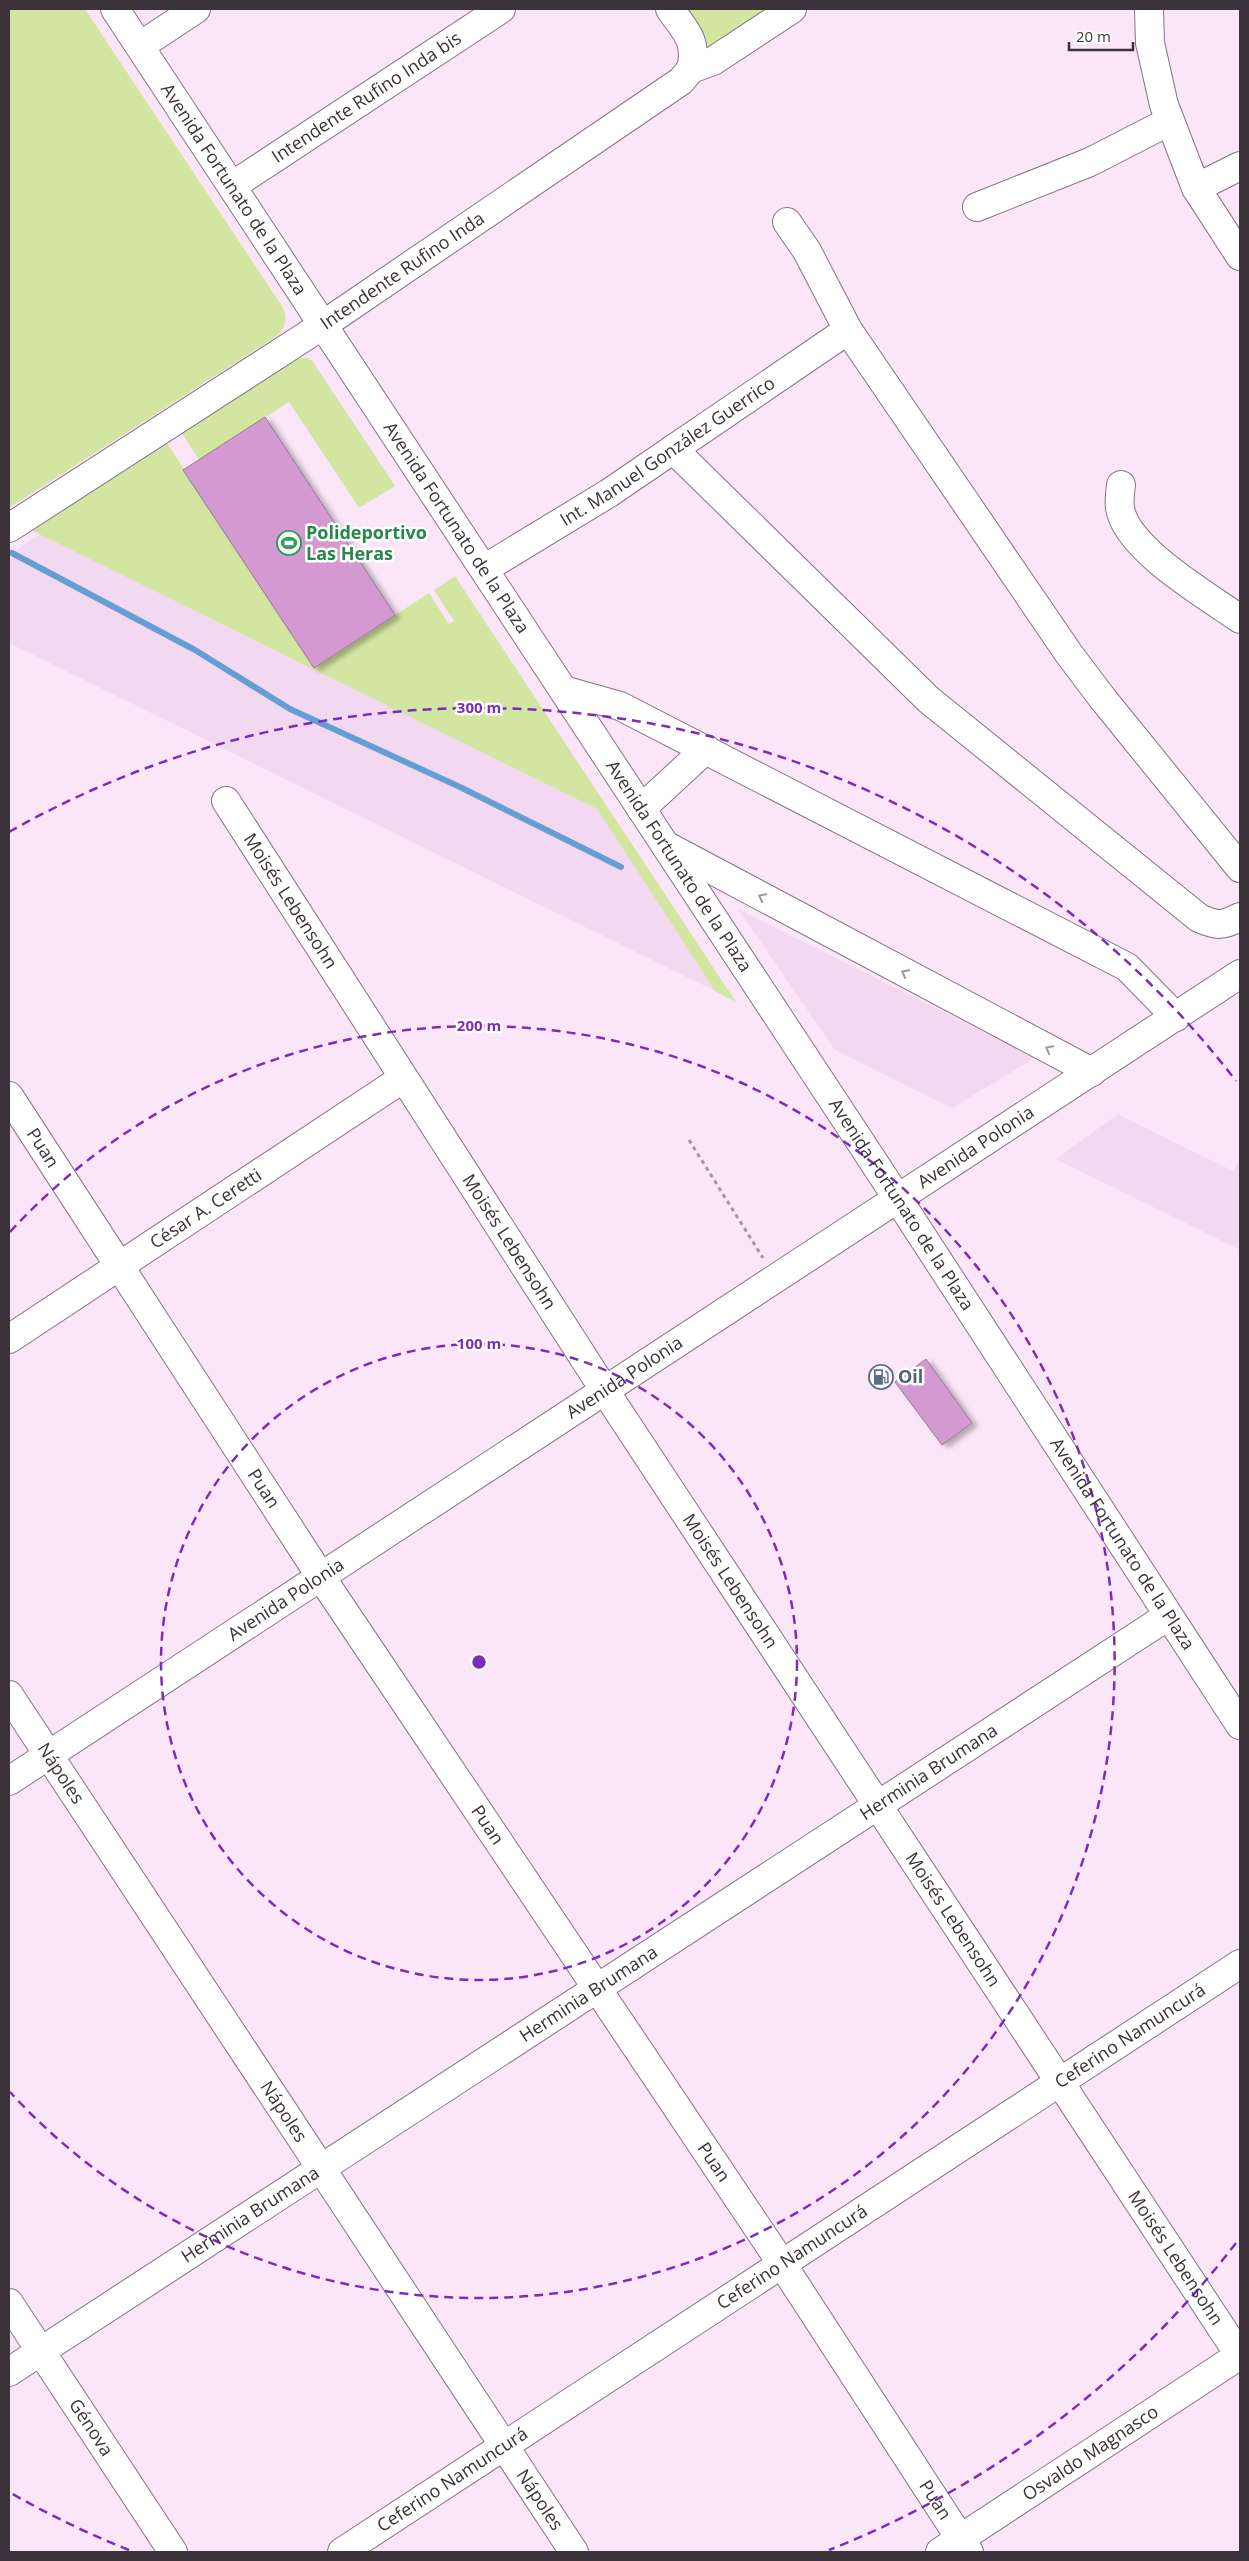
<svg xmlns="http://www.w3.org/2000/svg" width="1249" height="2561" font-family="'Open Sans',sans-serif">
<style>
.built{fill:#f3d8f1}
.green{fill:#d2e6a1}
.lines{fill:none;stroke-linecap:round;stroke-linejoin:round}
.stream{stroke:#649ed4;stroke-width:6}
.building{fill:#d399d0;stroke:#927f91;filter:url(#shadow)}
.minor-casing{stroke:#857384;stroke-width:30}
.major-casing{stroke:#857384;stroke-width:30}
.path{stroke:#a696a4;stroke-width:3;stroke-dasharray:4 4;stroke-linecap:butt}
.minor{stroke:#fff;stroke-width:28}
.major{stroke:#fff;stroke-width:28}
.oneway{stroke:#9d989c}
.ring{fill:none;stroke:#7b2cbf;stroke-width:2.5;stroke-dasharray:9 6}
.labels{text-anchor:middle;stroke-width:5;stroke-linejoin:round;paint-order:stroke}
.street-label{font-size:18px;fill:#3b323a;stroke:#fff}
.leisure-label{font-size:18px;font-weight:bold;fill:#27864d;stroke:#fff;text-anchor:start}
.service-label{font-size:18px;font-weight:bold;fill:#4e5e75;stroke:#fff;text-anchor:start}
.centre{fill:#7b2cbf;stroke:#fff;stroke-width:2.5}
.ring-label{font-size:15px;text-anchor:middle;font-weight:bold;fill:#7b2cbf;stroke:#fff;stroke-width:5;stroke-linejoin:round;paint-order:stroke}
</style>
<defs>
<filter id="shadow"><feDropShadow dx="5.5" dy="3" stdDeviation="2.5" flood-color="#0004"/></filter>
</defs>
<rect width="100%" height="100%" fill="#fbe6f9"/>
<g class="built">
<path d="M40,534L597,809L715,991L9,643V555Z"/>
<path d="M738,909L1035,1058L952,1108L835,1050Z"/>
<path d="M1118,1114L1233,1171L1240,1159V1250L1056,1159Z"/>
</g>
<g class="green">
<path d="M9,9H85L282,306C289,319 285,330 274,338L9,508Z"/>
<path d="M682,9H776L711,51Z"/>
<path d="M297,358H308L313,362L395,486L359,508L289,402L199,460L180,430Z"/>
<path d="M165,440L314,668L429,593L449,624L454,621L434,590L455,576L736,1002L715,991L597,809L27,528Z"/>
</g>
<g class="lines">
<path class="stream" d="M12,553L195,650L290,709L460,787L621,867"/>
</g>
<g class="building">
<path d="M265,417L395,615L314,668L183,470Z"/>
<path d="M926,1359L972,1423L942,1445L895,1382Z"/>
</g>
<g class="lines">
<defs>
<g id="minor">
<path d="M670,9C685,31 698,40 691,69"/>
<path d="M1149,9L1150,43L1164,105L1196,188L1240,256"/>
<path d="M140,46L196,9"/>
<path id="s1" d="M232,186L501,9"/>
<path d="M1196,188L1240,166"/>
<path d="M977,207L1090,162L1170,121"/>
<path d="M787,222L807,251L848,330L1069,654L1103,699L1240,868"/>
<path d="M673,449L929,700L1199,918C1217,926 1222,926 1240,917"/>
<path d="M1121,485C1120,492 1119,501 1120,508C1126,549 1208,596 1240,619"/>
<path id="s2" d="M9,528L323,325L681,81L691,69L713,61L792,9"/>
<path id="s3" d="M484,569L609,493L848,330"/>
<path d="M563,690L620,706L1127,967L1176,1017"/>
<path id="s4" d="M226,801L605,1391L1240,2356"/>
<path d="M641,809L706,749"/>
<path id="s5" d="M9,1096L321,1577L782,2264L969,2552"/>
<path id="s6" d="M9,1339L402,1079"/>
<path id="s7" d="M9,1695L574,2552"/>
<path id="s8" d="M9,2303L173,2552"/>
<path id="s9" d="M9,2372L1168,1616"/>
<path id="s10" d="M342,2552L1240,1964"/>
<path id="s11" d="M940,2552L1240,2355"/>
</g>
<g id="major">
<path id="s12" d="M115,9L898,1199L1240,1725"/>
<path d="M667,846L1092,1072"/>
<path id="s13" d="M9,1781L1240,974"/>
</g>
</defs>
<use href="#minor" class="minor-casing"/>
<use href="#major" class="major-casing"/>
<path class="path" d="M689,1140L763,1258"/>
<use href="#minor" class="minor"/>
<use href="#major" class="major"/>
</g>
<defs><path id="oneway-chevron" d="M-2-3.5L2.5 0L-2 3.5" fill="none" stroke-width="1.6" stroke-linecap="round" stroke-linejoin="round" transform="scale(1.25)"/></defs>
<g class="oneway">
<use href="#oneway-chevron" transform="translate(762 897) rotate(-152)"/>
<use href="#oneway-chevron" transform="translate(905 973) rotate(-152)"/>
<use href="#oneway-chevron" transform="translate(1049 1049) rotate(-152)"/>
</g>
<g class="ring">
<circle cx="479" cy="1662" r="318"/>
<path d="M10 1232A636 636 0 1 1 10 2092"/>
<path d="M1236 2243A954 954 0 0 1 829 2550M129 2550A954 954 0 0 1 9 2492M9 832A954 954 0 0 1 1236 1081"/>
</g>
<defs>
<symbol id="stadium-ring" viewBox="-11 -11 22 22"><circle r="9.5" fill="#fff" stroke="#2e9e5b" stroke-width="1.5"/><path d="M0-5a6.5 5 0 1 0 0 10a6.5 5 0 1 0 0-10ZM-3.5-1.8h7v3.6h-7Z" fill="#2e9e5b"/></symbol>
<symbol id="fuel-ring" viewBox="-11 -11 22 22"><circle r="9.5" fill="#fff" stroke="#5c6f8a" stroke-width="1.5"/><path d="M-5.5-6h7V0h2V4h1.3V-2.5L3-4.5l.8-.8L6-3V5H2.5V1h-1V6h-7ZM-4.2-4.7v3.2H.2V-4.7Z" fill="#5c6f8a"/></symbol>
</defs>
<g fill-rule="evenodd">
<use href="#stadium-ring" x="275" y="529" width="28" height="28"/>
<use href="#fuel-ring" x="867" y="1363" width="28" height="28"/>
</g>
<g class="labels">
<g class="street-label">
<text dy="6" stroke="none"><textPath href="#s1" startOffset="161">Intendente Rufino Inda bis</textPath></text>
<text dy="6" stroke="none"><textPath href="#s12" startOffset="216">Avenida Fortunato de la Plaza</textPath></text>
<text dy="6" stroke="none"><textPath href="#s2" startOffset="470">Intendente Rufino Inda</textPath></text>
<text dy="6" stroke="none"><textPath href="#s3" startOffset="218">Int. Manuel González Guerrico</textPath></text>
<text dy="6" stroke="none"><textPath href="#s12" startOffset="621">Avenida Fortunato de la Plaza</textPath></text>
<text dy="6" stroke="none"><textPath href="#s12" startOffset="1026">Avenida Fortunato de la Plaza</textPath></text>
<text dy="6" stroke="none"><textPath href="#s4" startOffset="119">Moisés Lebensohn</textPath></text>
<text dy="6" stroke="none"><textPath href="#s5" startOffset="62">Puan</textPath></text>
<text dy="6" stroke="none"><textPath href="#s13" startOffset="1156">Avenida Polonia</textPath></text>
<text dy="6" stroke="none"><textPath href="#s12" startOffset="1431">Avenida Fortunato de la Plaza</textPath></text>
<text dy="6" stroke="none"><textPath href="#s6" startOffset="236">César A. Ceretti</textPath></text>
<text dy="6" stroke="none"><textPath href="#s4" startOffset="524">Moisés Lebensohn</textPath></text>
<text dy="6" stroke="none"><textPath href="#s13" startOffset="736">Avenida Polonia</textPath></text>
<text dy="6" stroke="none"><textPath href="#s5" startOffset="468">Puan</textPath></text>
<text dy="6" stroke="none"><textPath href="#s12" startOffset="1836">Avenida Fortunato de la Plaza</textPath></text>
<text dy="6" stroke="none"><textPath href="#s4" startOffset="929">Moisés Lebensohn</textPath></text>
<text dy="6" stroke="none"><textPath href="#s13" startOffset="331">Avenida Polonia</textPath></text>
<text dy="6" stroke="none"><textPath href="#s9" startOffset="1098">Herminia Brumana</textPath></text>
<text dy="6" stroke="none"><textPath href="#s7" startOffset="94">Nápoles</textPath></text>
<text dy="6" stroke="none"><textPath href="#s5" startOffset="872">Puan</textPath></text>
<text dy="6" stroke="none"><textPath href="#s4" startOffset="1334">Moisés Lebensohn</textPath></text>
<text dy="6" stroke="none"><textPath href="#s9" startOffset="692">Herminia Brumana</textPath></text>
<text dy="6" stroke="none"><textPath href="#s10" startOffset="942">Ceferino Namuncurá</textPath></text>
<text dy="6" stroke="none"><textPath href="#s7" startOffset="499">Nápoles</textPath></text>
<text dy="6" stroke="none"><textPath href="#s5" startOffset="1278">Puan</textPath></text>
<text dy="6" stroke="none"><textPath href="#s9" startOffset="288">Herminia Brumana</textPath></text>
<text dy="6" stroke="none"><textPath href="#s4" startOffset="1739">Moisés Lebensohn</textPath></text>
<text dy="6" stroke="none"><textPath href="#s10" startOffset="538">Ceferino Namuncurá</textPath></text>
<text dy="6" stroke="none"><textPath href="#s8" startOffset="149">Génova</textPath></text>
<text dy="6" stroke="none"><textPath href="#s11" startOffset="180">Osvaldo Magnasco</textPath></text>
<text dy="6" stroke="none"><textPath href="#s10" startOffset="132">Ceferino Namuncurá</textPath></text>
<text dy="6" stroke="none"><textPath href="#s7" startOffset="964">Nápoles</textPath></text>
<text dy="6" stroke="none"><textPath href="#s5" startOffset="1682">Puan</textPath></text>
</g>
<g class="leisure-label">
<text x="306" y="539">Polideportivo<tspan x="306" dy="21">Las Heras</tspan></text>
</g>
<g class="service-label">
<text x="898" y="1383">Oil</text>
</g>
</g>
<circle cx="479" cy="1662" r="8" class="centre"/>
<g class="ring-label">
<text x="479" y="713">300 m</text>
<text x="479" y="1031">200 m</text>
<text x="479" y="1349">100 m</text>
</g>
<rect width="1249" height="2561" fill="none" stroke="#3b323a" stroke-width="20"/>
<path d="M1069 42v8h64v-8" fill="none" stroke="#3b323a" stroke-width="2.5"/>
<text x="1076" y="42" font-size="15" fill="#3b323a" stroke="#ffffff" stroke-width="4" paint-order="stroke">20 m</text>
</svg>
